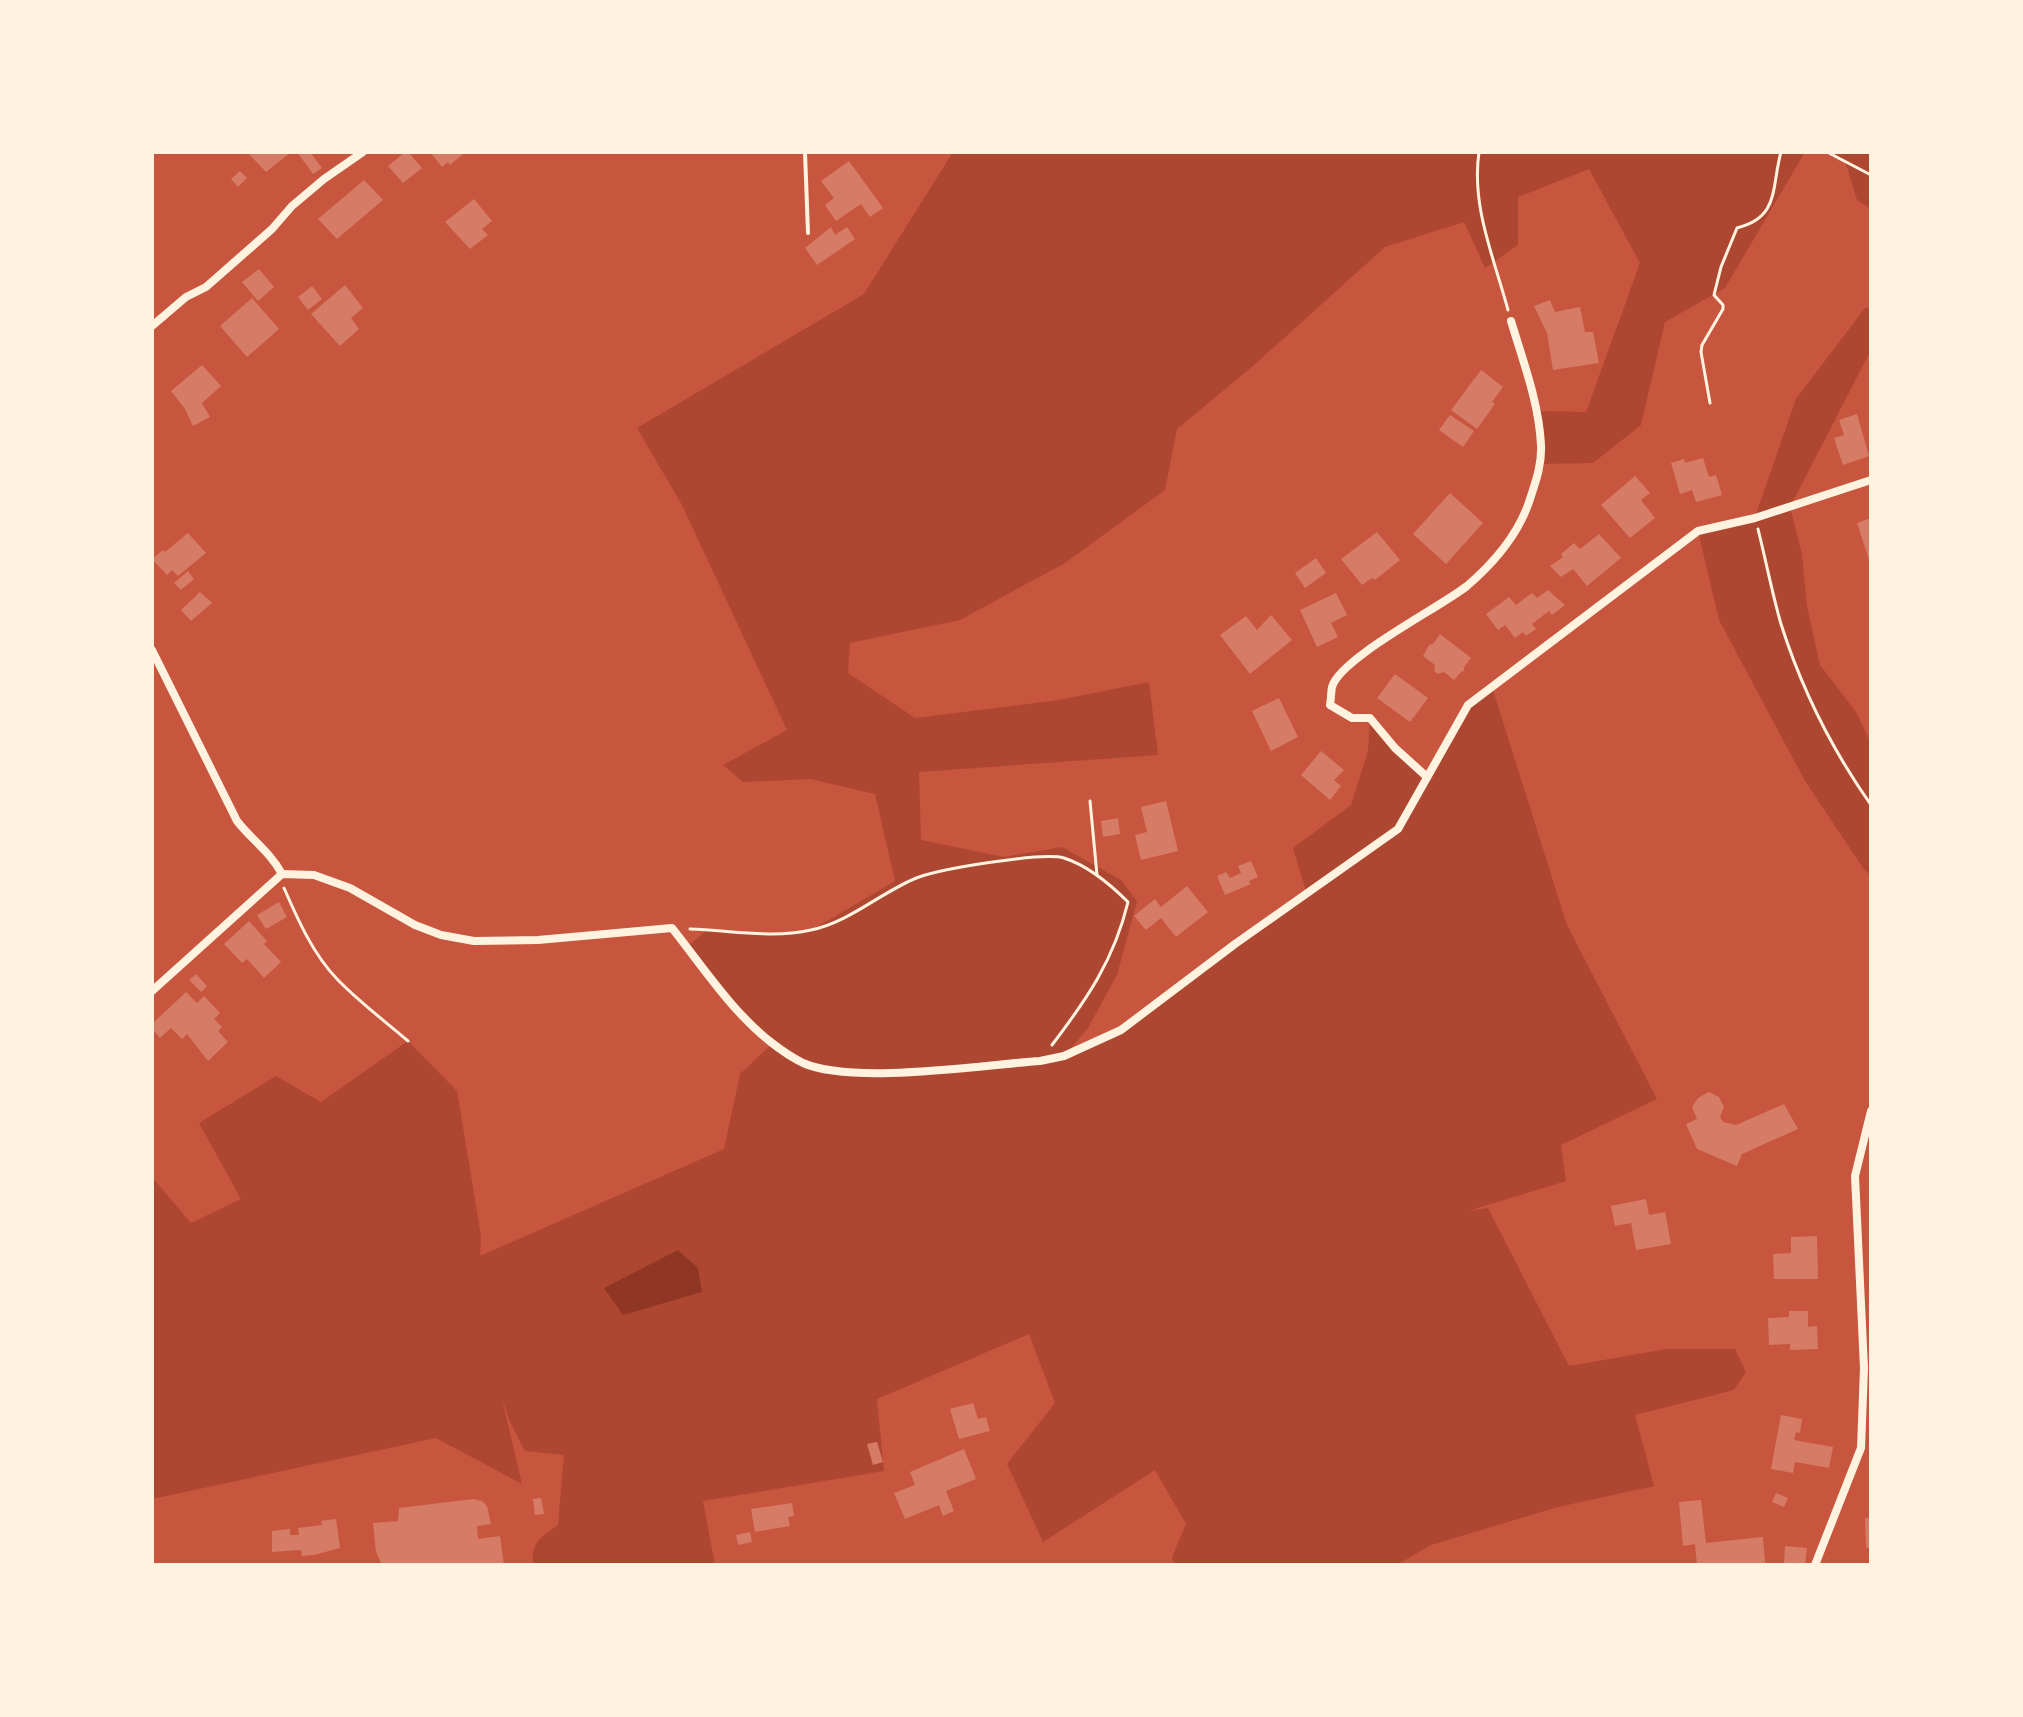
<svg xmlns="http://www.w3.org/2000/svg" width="2023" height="1717" font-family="Montserrat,sans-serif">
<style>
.green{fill:#ae4732}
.water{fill:#8f3625}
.building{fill:#d67c66}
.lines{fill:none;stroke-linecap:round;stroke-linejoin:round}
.path{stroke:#fff3e0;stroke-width:3}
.service{stroke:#fff3e0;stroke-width:4}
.minor{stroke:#fff3e0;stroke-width:8}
</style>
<rect width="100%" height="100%" fill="#c8553d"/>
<g class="green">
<path d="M953,152H1805L1725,288L1665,322L1641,425L1593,463L1540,464L1536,411L1586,412L1640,263L1589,169L1518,197V245L1485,268L1464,222L1385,247L1253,366L1177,429L1165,490L1065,563L960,620L850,643L848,673L915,718L1059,700L1149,682L1158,755L919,772L921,840L1004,857L1062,847L1121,880L1137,901L1117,975L1088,1028L1066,1054L1099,1041L1307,894L1293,848L1351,805L1368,751L1370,718L1427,777L1468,705L1492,687L1567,925L1657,1099L1561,1145L1566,1181L1468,1211L1488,1208L1569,1366L1667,1349H1735L1746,1372L1734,1390L1635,1415L1654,1486L1558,1507L1431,1545L1397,1565H1174L1172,1557L1186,1524L1155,1470L1043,1542L1007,1464L1055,1403L1029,1334L877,1399L884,1471L703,1501L715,1565H533C530,1543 542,1536 558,1525L564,1455L525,1451L510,1422L502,1399L522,1484L436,1438L152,1499V1177L191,1223L241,1199L199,1123L276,1076L321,1102L408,1041L457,1091L481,1236L480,1256L724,1149L740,1074L772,1044L749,1021L687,947L708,929L781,935L812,930L895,881L875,794L810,779L743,782L723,765L787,730L682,505L637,428L864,294Z"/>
<path d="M1825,152H1871V209L1857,200L1845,161Z"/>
<path d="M1865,308L1871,309V350L1790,507L1802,554L1807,606L1820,665L1856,712L1871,743V876L1863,868L1805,781L1719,620L1698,531L1755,517L1796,399Z"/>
</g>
<path class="water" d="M678,1250L698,1268L702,1292L623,1315L604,1288Z"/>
<g class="building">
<path d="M247,152H291L266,172Z"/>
<path d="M297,152H310L322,168L313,174Z"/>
<path d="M405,152H408L422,168L403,183L388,166Z"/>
<path d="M430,152H471L463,154L450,165L448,162L442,167Z"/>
<path d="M849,161L883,208L870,217L861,204L836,221L825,205L834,198L821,181Z"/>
<path d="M240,171L247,178L238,187L231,179Z"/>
<path d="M364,180L383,200L337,239L318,219Z"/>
<path d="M474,199L492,221L482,229L488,235L470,249L445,222Z"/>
<path d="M831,227L835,235L847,227L855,239L817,265L805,248Z"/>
<path d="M259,269L274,287L258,301L242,282Z"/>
<path d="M345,285L363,308L351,318L359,329L340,346L311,314Z"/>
<path d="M312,286L322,299L308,310L298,297Z"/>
<path d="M252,298L279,329L247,357L220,326Z"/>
<path d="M1550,300L1555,312L1580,307L1585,332H1593L1599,363L1553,370L1547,333L1534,306Z"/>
<path d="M202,365L221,386L202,403L210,417L193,426L185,409L171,391Z"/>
<path d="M1481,370L1503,387L1492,402L1495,404L1477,429L1451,410Z"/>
<path d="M1857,414L1869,456L1843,465L1834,438L1844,435L1839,420Z"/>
<path d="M1450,415L1474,431L1463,447L1439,430Z"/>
<path d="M1703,458L1709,477L1716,475L1722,495L1696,502L1692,490L1680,494L1671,463L1684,459L1685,463Z"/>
<path d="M1635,476L1650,493L1641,500L1655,518L1630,538L1601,505Z"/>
<path d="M1450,493L1483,523L1446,564L1413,534Z"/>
<path d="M1871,518V563H1870L1857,523Z"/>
<path d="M1377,532L1400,560L1375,580L1372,578L1362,585L1341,559Z"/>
<path d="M188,533L206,553L178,576L172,570L167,575L152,559L163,550L165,552Z"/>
<path d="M1599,534L1621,558L1587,586L1573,569L1561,577L1550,566L1563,557L1561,554L1574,543L1580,549Z"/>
<path d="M1316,558L1326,573L1305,588L1295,573Z"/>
<path d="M188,571L194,579L181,590L174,583Z"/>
<path d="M1548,590L1565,605L1552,615L1549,611L1532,624L1536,629L1526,636L1523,632L1515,638L1505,625L1498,630L1486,614L1509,597L1516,605L1532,593L1537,598Z"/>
<path d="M200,592L212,603L191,621L181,610Z"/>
<path d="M1336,593L1347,615L1331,623L1338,637L1317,647L1300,610Z"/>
<path d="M1271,615L1292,640L1250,674L1220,635L1246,616L1257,630Z"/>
<path d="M1440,634L1471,658L1464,667V671L1461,672L1454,680L1444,672L1438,674L1434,671L1435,665L1423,656L1429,645L1433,644Z"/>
<path d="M1395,674L1428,698L1410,722L1377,698Z"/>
<path d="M1279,698L1298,737L1271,751L1252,711Z"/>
<path d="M1321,751L1344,770L1334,780L1341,786L1330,800L1301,775Z"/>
<path d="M1166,801L1178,851L1141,860L1135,835L1147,832L1141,807Z"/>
<path d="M1118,818L1120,834L1103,837L1101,821Z"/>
<path d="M1251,861L1258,877L1249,881L1251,884L1225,895L1217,876L1226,872L1230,878L1241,873L1238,866Z"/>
<path d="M1187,886L1208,912L1176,937L1161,918L1146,930L1134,916L1155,899L1161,907Z"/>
<path d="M279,902L287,917L266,929L257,915Z"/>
<path d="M249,921L267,941L264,944L281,962L264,978L247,959L242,963L224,944Z"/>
<path d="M196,974L207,986L201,992L189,980Z"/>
<path d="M186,992L197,1003L204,996L220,1013L214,1019L222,1027L218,1031L228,1042L208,1061L187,1034L182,1039L171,1028L160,1038L152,1029V1024Z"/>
<path d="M1709,1092L1719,1097L1724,1107L1720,1117L1723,1122L1736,1125L1784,1104L1798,1129L1742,1154L1737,1166L1697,1149L1686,1124L1697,1119L1692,1107L1698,1098Z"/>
<path d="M1646,1199L1649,1215L1665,1212L1671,1244L1636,1250L1631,1223L1615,1226L1611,1206Z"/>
<path d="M1817,1236L1818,1279H1774L1773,1254L1791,1253V1237Z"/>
<path d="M1789,1311H1808V1327L1817,1326L1818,1349L1790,1350V1344L1769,1345L1768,1318L1789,1317Z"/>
<path d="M973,1403L978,1419L986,1417L990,1431L959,1439L950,1409Z"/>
<path d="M1781,1415L1802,1419L1800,1433L1796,1432L1794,1440L1833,1447L1829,1468L1795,1462L1793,1473L1771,1469Z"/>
<path d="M877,1442L883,1462L873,1465L867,1444Z"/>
<path d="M964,1449L976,1479L946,1491L954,1511L943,1516L939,1505L905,1519L894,1493L915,1485L910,1472Z"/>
<path d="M1776,1493L1788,1498L1784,1507L1772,1502Z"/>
<path d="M541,1498L544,1514L535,1515L533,1499Z"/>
<path d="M473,1499L482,1501L487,1506L491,1524L477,1526L478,1539L500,1536L504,1565H382L376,1552L373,1523L398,1521L399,1508Z"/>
<path d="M1701,1500L1706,1543L1763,1537L1765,1563L1697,1565L1695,1544L1683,1546L1679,1502Z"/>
<path d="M792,1503L794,1516L788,1517L790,1526L755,1532L751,1509Z"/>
<path d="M1865,1518H1871V1547L1866,1548Z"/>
<path d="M336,1519L340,1548L314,1555L302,1556L301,1550L272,1552V1531L290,1529V1535H299L298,1528L322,1525L321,1521Z"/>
<path d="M750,1532L752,1542L738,1545L736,1535Z"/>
<path d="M1785,1546L1807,1548L1805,1565L1784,1563Z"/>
</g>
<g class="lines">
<g class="path">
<path d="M1479,152C1471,206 1494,258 1508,310"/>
<path d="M1827,152L1871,175"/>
<path d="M1710,403L1701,352L1702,345L1723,309V305L1714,295L1721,267L1737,228C1780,217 1771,188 1781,152"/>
<path d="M1758,529C1766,561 1772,593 1781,624C1801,687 1833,751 1871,805"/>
<path d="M1090,801L1097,875"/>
<path d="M284,888C298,920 313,954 337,979C359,1002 385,1021 408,1041"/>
<path d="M690,929C730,930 771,939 811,930C849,922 879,894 914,879C936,869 1042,852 1064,858C1089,866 1110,884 1128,902C1114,960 1087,999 1052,1045"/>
</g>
<path class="service" d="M805,152L808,233"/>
<g class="minor">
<path d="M152,326L186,297L206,287L272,229L292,206L324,179L363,152"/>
<path d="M152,650L237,821C252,840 271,853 282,874"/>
<path d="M1427,777L1395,748L1370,718H1352L1330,705C1331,700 1331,692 1332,687C1340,658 1439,608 1467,586C1495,562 1519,534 1530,499C1536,481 1542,464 1541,445C1539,403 1523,361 1511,321"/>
<path d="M152,991L282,874L314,875L350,888L415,925L441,935L474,941L538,940L672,928C703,967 733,1013 772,1043C781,1050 793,1058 803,1063C853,1085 982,1065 1040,1061L1064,1056L1121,1030L1235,944L1398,829L1468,705L1698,531L1755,518L1871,480"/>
<path d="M1815,1565L1861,1448L1864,1368L1855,1176L1871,1111"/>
</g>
</g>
<rect width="2023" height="1717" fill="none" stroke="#fff3e0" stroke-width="308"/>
</svg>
